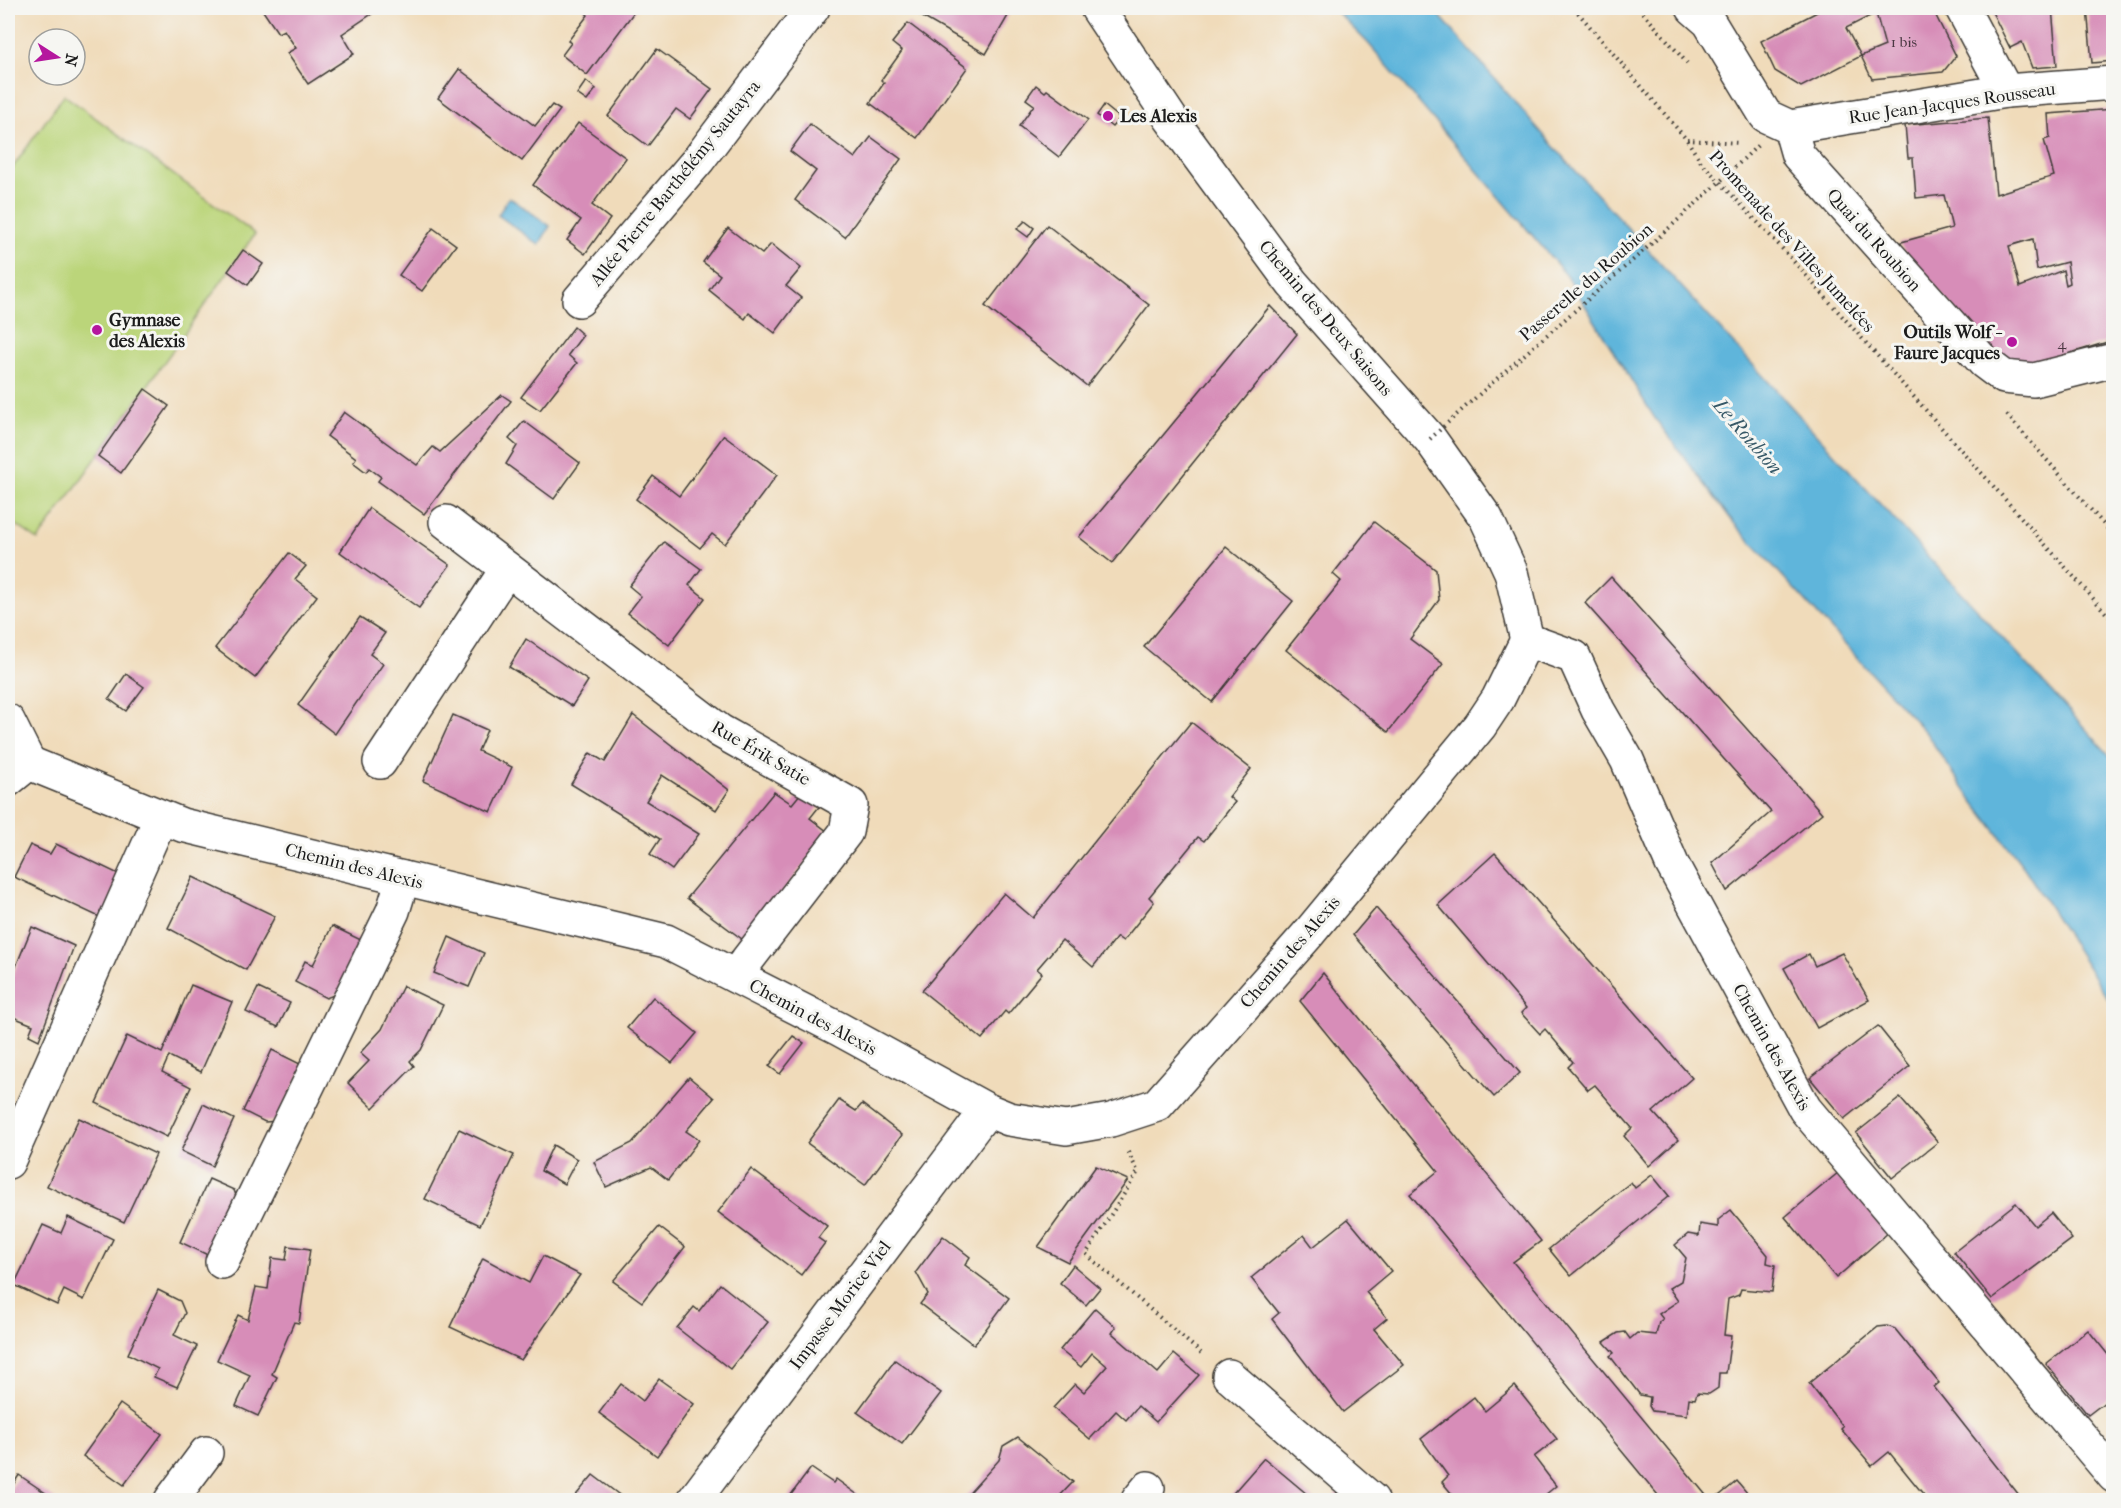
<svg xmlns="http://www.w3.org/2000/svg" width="2121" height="1508" font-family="'IM FELL French Canon',serif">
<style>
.green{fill:#bbd57a;stroke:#6c784b;stroke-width:1.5}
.water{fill:#5fb5db;stroke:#3e687c;stroke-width:1.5}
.building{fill:#d78db8;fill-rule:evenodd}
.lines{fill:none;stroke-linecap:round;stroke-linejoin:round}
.minor-casing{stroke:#3c3934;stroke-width:36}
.path{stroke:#3c3934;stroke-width:4;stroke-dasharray:1.5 4.5;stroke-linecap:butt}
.minor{stroke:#fff;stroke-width:33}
.path-bridge{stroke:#3c3934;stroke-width:4;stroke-dasharray:1.5 4.5;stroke-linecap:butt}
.poi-dot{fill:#b5179e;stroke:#f6f6f2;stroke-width:2}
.labels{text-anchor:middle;stroke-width:6;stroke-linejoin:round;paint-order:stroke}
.number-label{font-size:15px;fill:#4b3843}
.street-label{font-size:18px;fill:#1c1c1c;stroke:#f6f6f2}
.poi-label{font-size:18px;font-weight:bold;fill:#1c1c1c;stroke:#f6f6f2;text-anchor:start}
.water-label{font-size:20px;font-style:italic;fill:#375968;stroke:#f6f6f2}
</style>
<rect width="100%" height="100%" fill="#f6f6f2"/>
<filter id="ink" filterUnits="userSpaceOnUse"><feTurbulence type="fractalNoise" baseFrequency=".0167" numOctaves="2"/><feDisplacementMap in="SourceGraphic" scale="12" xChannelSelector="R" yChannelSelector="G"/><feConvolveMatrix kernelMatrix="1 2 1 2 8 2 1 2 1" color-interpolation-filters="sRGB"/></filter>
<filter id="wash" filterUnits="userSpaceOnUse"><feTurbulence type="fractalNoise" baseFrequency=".008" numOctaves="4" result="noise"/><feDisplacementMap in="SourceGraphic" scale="24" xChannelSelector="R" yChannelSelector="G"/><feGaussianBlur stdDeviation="1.35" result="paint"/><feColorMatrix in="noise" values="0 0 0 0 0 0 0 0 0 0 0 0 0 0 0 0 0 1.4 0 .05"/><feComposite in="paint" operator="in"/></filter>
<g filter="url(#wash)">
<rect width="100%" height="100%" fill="#f0dbba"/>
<path class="green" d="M64,95L255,234L38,540L8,519V174Z"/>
<g class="water">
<path d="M1333,8H1433L1563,157L2113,759V1007L2025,869L1966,792L1926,733L1733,522L1654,417L1567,276L1368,43Z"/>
<path d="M509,197L550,226L539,245L498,215Z"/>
</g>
<g id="blocks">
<g class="building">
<path d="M261,8H377L379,9L342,34L354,54L308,84L287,53L296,48L284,30L278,33Z"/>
<path d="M587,8H637L587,75L562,55L571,43L568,41L588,15L584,11Z"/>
<path d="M907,8H1009L1012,9L986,54Z"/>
<path d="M1819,8H1932L1956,56L1943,72L1872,79L1861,56L1885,46L1876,13L1846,28L1861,56L1801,87L1775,71L1761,41L1821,10Z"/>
<path d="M1990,8H2052L2057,66L2032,68L2022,42L2010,48Z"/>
<path d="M2087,8H2114V61L2092,63Z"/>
<path d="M908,23L967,68L917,138L870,103L884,83L881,80L902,51L892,43Z"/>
<path d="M657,49L712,89L690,119L676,109L648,146L608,116Z"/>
<path d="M459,69L535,126L552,105L560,110L522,161L438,98Z"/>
<path d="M586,81L596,89L587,101L577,94Z"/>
<path d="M1036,85L1045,92L1047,90L1088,120L1059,157L1019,126L1034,105L1026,99Z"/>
<path d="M1104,105L1120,118L1112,127L1097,115Z"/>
<path d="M2114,109V340L2008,372L1898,243L1952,228L1944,195L1916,198L1913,158H1908L1905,125L1988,118L1996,194L2054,176L2044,140L2050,138L2048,114ZM2033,239L2037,270L2067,262L2070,283L2066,285L2063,270L2020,287L2009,246Z"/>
<path d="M578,123L626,158L592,205L610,219L585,254L567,240L581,220L533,185Z"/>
<path d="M810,124L855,158L871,137L901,159L845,237L795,200L816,171L790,151Z"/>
<path d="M1025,221L1034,228L1028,237L1017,229Z"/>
<path d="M1047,225L1149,305L1087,386L985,306Z"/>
<path d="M433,228L456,245L422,291L399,275Z"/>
<path d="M728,228L762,254L771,244L801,268L786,286L801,298L775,333L749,313L745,319L709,290L720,275L703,262Z"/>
<path d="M243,250L263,264L248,285L228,271Z"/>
<path d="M1270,306L1297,334L1112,563L1079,537Z"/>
<path d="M574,327L583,335L568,355L577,363L540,410L521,397Z"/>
<path d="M145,389L169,406L121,473L98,456Z"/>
<path d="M502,395L511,401L424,514L378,481L381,477L369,468L366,472L353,462L356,458L327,436L344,412L417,465L433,447L440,452Z"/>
<path d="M524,421L580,463L554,499L506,464L517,446L509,439Z"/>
<path d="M724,435L777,475L725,544L712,534L700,548L636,499L653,476L679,496Z"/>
<path d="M369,508L450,565L419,608L340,552Z"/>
<path d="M1374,522L1436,570L1439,600L1410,639L1443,664L1388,732L1286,650L1341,581L1333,574Z"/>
<path d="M664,542L701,569L689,585L705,598L669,645L628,613L641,596L629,586Z"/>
<path d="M1226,547L1293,601L1212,702L1144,647Z"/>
<path d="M289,553L306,566L295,579L317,596L255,678L215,648Z"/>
<path d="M1611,577L1822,813L1727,891L1712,863L1771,812L1585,603Z"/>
<path d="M360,617L385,633L370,654L383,664L335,734L298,705Z"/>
<path d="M526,639L588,681L572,706L509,667Z"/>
<path d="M126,674L144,687L126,711L109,699Z"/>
<path d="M453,715L487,730L478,751L512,767L491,812L423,781Z"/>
<path d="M633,715L729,790L716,810L662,775L646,801L699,834L672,870L650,854L660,839L571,784L590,753L605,762Z"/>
<path d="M1191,722L1251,769L1229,797L1235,802L1204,841L1198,837L1149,897L1154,902L1123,941L1117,937L1093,967L1062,940L1037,969L1042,973L1008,1014L1005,1011L982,1039L922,991L1004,893L1033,918Z"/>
<path d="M805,788L822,803L810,818L828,832L746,942L687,898L774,792L792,804Z"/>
<path d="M56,844L129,879L110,922L14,877L30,845L50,854Z"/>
<path d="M1495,853L1692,1078L1653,1112L1678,1140L1649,1166L1624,1136L1632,1128L1595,1085L1588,1090L1568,1067L1573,1062L1545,1029L1540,1034L1521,1013L1526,1008L1438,905Z"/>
<path d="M193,877L275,916L246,970L168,928Z"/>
<path d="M1376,908L1520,1073L1494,1097L1353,935Z"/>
<path d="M332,926L363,941L339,993L326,998L295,982L305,961L313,965Z"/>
<path d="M32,927L74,946L39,1040L29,1035L33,1025L8,1015V986Z"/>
<path d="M449,937L484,953L469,987L434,973Z"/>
<path d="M1842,953L1869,1000L1817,1028L1784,968L1809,954L1815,966Z"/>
<path d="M1323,973L1541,1241L1513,1262L1710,1500H1662L1410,1194L1438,1171L1300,1001Z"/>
<path d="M191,985L232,1002L201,1072L169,1056L162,1072L191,1087L167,1137L96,1103L127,1036L162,1053Z"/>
<path d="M403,986L443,1005L421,1050L410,1061L414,1066L373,1108L348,1083L369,1061L360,1053L382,1029Z"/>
<path d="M258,988L290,1003L278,1027L246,1012Z"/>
<path d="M653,997L697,1033L672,1063L627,1028Z"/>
<path d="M1878,1026L1910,1066L1844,1119L1810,1078Z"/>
<path d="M793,1036L804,1043L780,1074L769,1066Z"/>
<path d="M272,1050L304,1066L277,1121L265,1122L243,1111Z"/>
<path d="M689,1077L714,1098L686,1131L699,1140L668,1180L651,1167L606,1187L594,1162L632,1143Z"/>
<path d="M1900,1098L1938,1142L1892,1178L1856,1133Z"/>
<path d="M839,1100L856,1111L862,1104L902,1135L865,1185L807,1143Z"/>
<path d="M203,1104L234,1119L212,1166L181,1151Z"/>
<path d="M79,1118L156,1154L124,1222L47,1186Z"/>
<path d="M459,1129L514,1155L480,1225L425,1199Z"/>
<path d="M553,1145L577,1159L564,1184L541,1171Z"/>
<path d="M1096,1166L1128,1180L1068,1262L1038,1247Z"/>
<path d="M751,1169L827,1226L818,1238L825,1243L801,1275L718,1212Z"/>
<path d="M1839,1172L1889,1232L1836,1278L1785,1217Z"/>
<path d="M1652,1175L1669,1196L1571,1276L1549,1249L1631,1182L1635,1188Z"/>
<path d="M209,1179L234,1190L238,1201L212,1257L180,1242Z"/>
<path d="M2016,1203L2035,1226L2051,1213L2072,1239L1992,1299L1954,1252Z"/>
<path d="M1731,1210L1768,1255L1767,1263L1775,1265L1772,1292L1741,1289L1739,1295L1728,1299L1724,1335L1731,1336L1726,1373H1719L1718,1388L1709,1394L1697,1393L1695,1399L1689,1398L1687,1415L1652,1411L1649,1406L1650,1397L1640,1395L1610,1356L1614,1353L1604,1342L1618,1333L1625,1332L1630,1339L1637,1333L1656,1335L1659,1322L1663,1319L1659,1314L1678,1301L1669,1288L1681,1281L1686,1258L1675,1245L1688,1234L1699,1236L1700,1224L1718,1227V1220Z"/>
<path d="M68,1217L113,1239L84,1300L64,1290L57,1305L14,1285L43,1225L61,1233Z"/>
<path d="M1348,1219L1391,1271L1366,1292L1387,1318L1374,1329L1404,1365L1343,1412L1272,1319L1279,1313L1251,1278L1304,1235L1313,1247Z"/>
<path d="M659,1227L685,1247L642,1302L613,1281Z"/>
<path d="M943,1236L970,1257L965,1265L1009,1298L974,1345L920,1304L928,1294L916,1272Z"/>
<path d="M288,1246L310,1249L299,1323L294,1322L272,1374L277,1377L258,1416L236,1406L250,1375L217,1360L238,1315L248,1320L256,1287L268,1289L272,1258L286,1260Z"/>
<path d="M543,1256L580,1275L521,1360L450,1327L483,1258L529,1283Z"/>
<path d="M1073,1265L1100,1288L1086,1305L1060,1283Z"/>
<path d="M720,1284L768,1322L730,1369L677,1328L694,1307L699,1311Z"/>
<path d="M158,1290L180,1301L185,1313L174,1335L197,1346L177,1387L154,1377L158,1369L128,1354Z"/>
<path d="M1095,1308L1116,1327L1112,1333L1158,1373L1174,1354L1199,1375L1156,1422L1138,1406L1126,1420L1116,1411L1090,1439L1053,1408L1075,1384L1084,1392L1107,1366L1092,1353L1081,1367L1060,1350Z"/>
<path d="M1887,1326L1895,1329L1939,1383L1934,1387L2023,1500H1928L1889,1452L1872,1466L1841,1429L1843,1427L1809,1383L1878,1327Z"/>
<path d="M2088,1330L2114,1362V1395L2088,1415L2046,1364Z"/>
<path d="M895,1360L941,1393L902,1444L857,1412Z"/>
<path d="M659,1379L694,1404L657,1456L599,1413L621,1384L643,1401Z"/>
<path d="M1515,1386L1557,1439L1534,1457L1556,1486L1545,1495L1549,1500H1457L1442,1482L1448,1476L1421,1439L1474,1397L1485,1411Z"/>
<path d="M120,1404L162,1434L124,1485L83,1456Z"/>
<path d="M1018,1437L1073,1482L1056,1500H963L999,1460L1003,1446Z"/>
<path d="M1264,1458L1314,1500H1227Z"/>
<path d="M811,1468L833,1483L836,1479L862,1498L861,1500H787Z"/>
<path d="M19,1475L56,1500H8V1493Z"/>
<path d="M593,1475L626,1500H572Z"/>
<path d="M1737,1481L1753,1500H1714Z"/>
<path d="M1339,1491L1348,1499L1347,1500H1331Z"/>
</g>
</g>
</g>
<g filter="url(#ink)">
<use href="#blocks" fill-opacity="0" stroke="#3c3934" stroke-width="1.5"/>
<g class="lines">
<defs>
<g id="minor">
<path d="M1097,8L1171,119L1292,283L1430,439L1486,518L1511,572L1527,640"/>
<path d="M1693,8L1709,22L1766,116L1790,127L1798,155L1984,362L2004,377L2034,380L2114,360"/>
<path d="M1962,8L2006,91"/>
<path d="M1790,127L2006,91L2114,83"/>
<path d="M579,300L699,159L813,8"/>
<path d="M446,522L720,731L851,805L846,832L735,976"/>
<path d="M1527,640L1574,657L1598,710L1627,760L1672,864L1805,1109L2114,1476"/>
<path d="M8,721L29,763"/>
<path d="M380,762L507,569"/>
<path d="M8,780L29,763L182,825L666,941L839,1029L987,1110L1009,1119L1066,1128L1111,1120L1157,1105L1309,933L1480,726L1498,699L1527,640"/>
<path d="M8,1162L161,817"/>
<path d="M222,1262L393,911L403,878"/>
<path d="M1229,1376L1372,1500"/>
<path d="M171,1500L206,1453"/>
<path d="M694,1500L987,1110"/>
<path d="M1138,1500L1148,1488"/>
</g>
</defs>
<use href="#minor" class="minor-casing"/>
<g class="path">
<path d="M1574,8L1687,140L1701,162L1779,245L2114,622"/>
<path d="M1639,8L1687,63"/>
<path d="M1687,140L1740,143"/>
<path d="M2007,415L2114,536"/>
<path d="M1128,1152L1138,1172L1086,1254L1201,1353"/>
</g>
<use href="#minor" class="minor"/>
<path class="path-bridge" d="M1430,439C1538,339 1654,247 1759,144"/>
</g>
</g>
<g class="poi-dot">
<circle cx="1108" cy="116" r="6"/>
<circle cx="97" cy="330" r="6"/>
<circle cx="2012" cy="342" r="6"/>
</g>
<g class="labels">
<g class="number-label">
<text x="1904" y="47">1 bis</text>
<text x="2062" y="349">4</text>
</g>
<g class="street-label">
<text transform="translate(1952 103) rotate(-8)" y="6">Rue Jean-Jacques Rousseau</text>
<text transform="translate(675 183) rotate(-51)" y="6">Allée Pierre Barthélémy Sautayra</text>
<text transform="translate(1874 240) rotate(48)" y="6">Quai du Roubion</text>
<text transform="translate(1792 241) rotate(48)" y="6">Promenade des Villes Jumelées</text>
<text transform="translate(1586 282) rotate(-41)" y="6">Passerelle du Roubion</text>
<text transform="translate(1326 318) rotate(50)" y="6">Chemin des Deux Saisons</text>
<text transform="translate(761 753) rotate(30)" y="6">Rue Érik Satie</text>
<text transform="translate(354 866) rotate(14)" y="6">Chemin des Alexis</text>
<text transform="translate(1290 952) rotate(-49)" y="6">Chemin des Alexis</text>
<text transform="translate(813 1017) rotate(28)" y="6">Chemin des Alexis</text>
<text transform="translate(1772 1047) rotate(61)" y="6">Chemin des Alexis</text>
<text transform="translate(840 1305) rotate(-53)" y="6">Impasse Morice Viel</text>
</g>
<g class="poi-label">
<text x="1120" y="122">Les Alexis</text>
<text x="109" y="326">Gymnase<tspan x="109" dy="21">des Alexis</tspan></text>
<text x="2000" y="338" text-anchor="end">Outils Wolf -<tspan x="2000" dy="21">Faure Jacques</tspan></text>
</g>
<g class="water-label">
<text transform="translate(1748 436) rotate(49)" y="7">Le Roubion</text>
</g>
</g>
<rect width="2121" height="1508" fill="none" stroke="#f6f6f2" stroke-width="30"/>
<g transform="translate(57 57) rotate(102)"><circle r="28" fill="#f6f6f2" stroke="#9f9f9c" stroke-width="1.5"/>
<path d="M0-4.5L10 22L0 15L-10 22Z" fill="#b5179e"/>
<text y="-9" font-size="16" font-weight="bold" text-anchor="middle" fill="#1c1c1c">N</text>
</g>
</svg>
